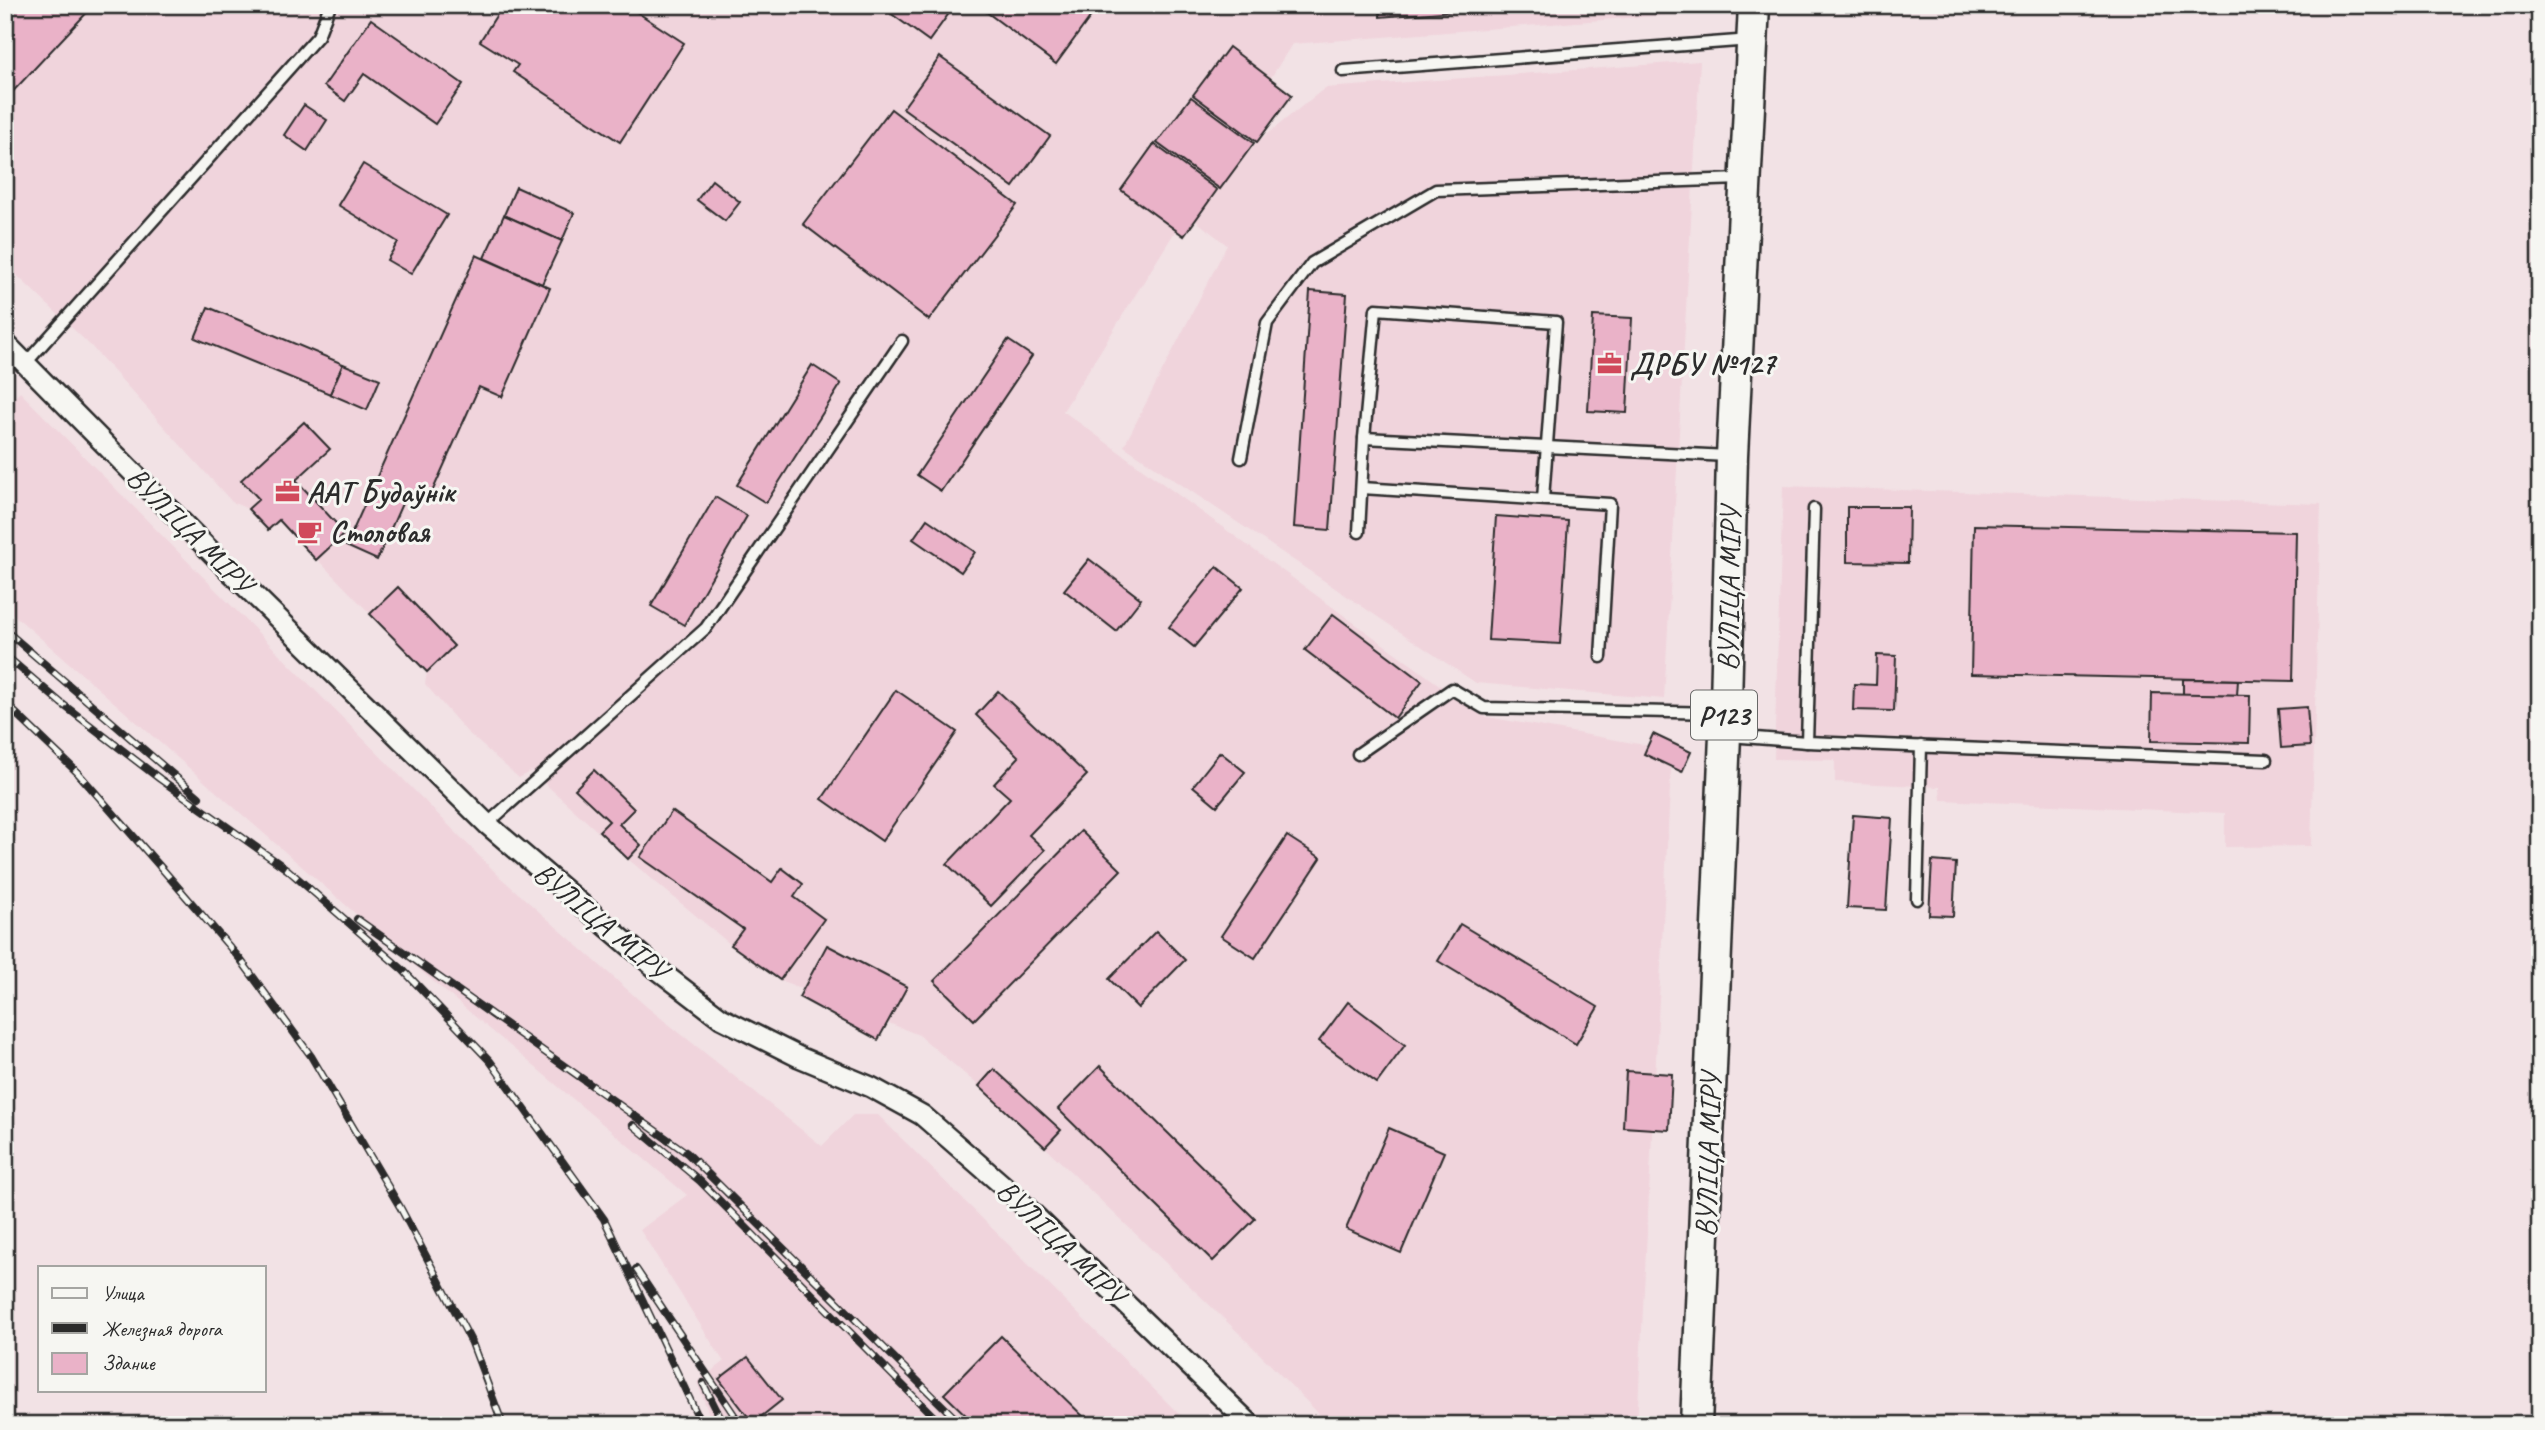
<svg xmlns="http://www.w3.org/2000/svg" width="2545" height="1430" font-family="Caveat,sans-serif">
<style>
.built{fill:#f0d4dc}
.building{fill:#eab2c8;stroke:#2b2b2b;stroke-width:2}
.lines{fill:none;stroke-linecap:round;stroke-linejoin:round}
.service-casing{stroke:#2b2b2b;stroke-width:15}
.minor-casing{stroke:#2b2b2b;stroke-width:24}
.primary-casing{stroke:#2b2b2b;stroke-width:35}
.service{stroke:#f6f6f2;stroke-width:10}
.minor{stroke:#f6f6f2;stroke-width:19}
.primary{stroke:#f6f6f2;stroke-width:30}
.rail-casing{stroke:#2b2b2b;stroke-width:8}
.rail{stroke:#f6f6f2;stroke-width:5;stroke-dasharray:16;stroke-linecap:butt}
.labels{text-anchor:middle;stroke-width:6;stroke-linejoin:round;paint-order:stroke}
.shield{fill:#f6f6f2;stroke:#686867;stroke-width:2}
.shield-label{font-size:28px;font-weight:bold;fill:#2b2b2b}
.poi-label{font-size:30px;font-weight:bold;fill:#2b2b2b;stroke:#f6f6f2;text-anchor:start}
.street-label{font-size:30px;fill:#2b2b2b;stroke:#f6f6f2}
</style>
<rect width="100%" height="100%" fill="#f2e2e5"/>
<filter id="ink" filterUnits="userSpaceOnUse"><feTurbulence type="fractalNoise" baseFrequency=".0143" numOctaves="2"/><feDisplacementMap in="SourceGraphic" scale="14" xChannelSelector="R" yChannelSelector="G"/><feConvolveMatrix kernelMatrix="1 2 1 2 8 2 1 2 1" color-interpolation-filters="sRGB"/></filter>
<g filter="url(#ink)">
<g class="built">
<path d="M5,5H1666V15L1292,44L1063,411L1482,716L1672,750L1637,1425H1330L1245,1339L1045,1147L1060,1129L995,1069L979,1086L919,1035L780,980L731,945L628,859L531,771L519,778L466,731L425,684L427,672L279,520L268,530L248,509L232,502L91,346L5,264Z"/>
<path d="M1700,61L1664,699L1476,683L1124,446L1227,245L1195,220L1257,142L1325,88Z"/>
<path d="M20,392L501,878L647,1007L822,1146L853,1115H878L1190,1425H713L697,1382L724,1362L640,1230L687,1195L428,977L5,607V407Z"/>
<path d="M1783,486L2321,504L2311,846L2225,847V813L1941,800L1940,787L1835,782V760L1774,759Z"/>
</g>
<g class="building">
<path d="M5,5H94L5,100Z"/>
<path d="M503,5H626L684,43L620,142L513,72L518,65L480,41Z"/>
<path d="M889,5H955L929,41L886,10Z"/>
<path d="M977,5H1099L1056,64Z"/>
<path d="M1380,5H1529L1380,17Z"/>
<path d="M371,19L463,84L435,124L364,74L345,101L324,86Z"/>
<path d="M1229,47L1292,95L1257,142L1193,95Z"/>
<path d="M940,57L1050,136L1013,187L903,108Z"/>
<path d="M1191,97L1254,143L1220,189L1157,143Z"/>
<path d="M304,105L327,120L307,151L284,135Z"/>
<path d="M891,109L1017,205L929,320L803,224Z"/>
<path d="M1154,144L1217,190L1184,236L1121,190Z"/>
<path d="M363,164L447,215L411,274L387,260L398,242L338,205Z"/>
<path d="M712,180L740,202L725,221L697,200Z"/>
<path d="M516,187L574,213L562,241L504,215Z"/>
<path d="M504,215L562,241L542,284L484,258Z"/>
<path d="M476,255L550,288L502,397L479,387L429,499L408,490L377,560L346,546Z"/>
<path d="M1310,291L1347,294L1330,530L1294,527Z"/>
<path d="M208,307L343,364L330,394L195,338Z"/>
<path d="M1593,316L1632,318L1627,413L1588,411Z"/>
<path d="M1008,340L1032,356L941,491L917,475Z"/>
<path d="M343,364L380,379L367,410L330,394Z"/>
<path d="M812,365L841,384L766,503L737,485Z"/>
<path d="M304,422L330,449L296,480L345,533L316,560L279,520L268,530L248,509L259,499L241,480Z"/>
<path d="M715,497L747,516L684,625L651,606Z"/>
<path d="M1847,507H1909L1908,563L1847,562Z"/>
<path d="M1496,516L1568,521L1560,644L1488,640Z"/>
<path d="M927,519L975,552L961,572L913,539Z"/>
<path d="M1974,525L2296,532L2293,681L1971,674Z"/>
<path d="M1089,559L1141,599L1116,631L1064,590Z"/>
<path d="M1217,567L1243,588L1194,647L1169,627Z"/>
<path d="M398,587L454,646L427,672L370,614Z"/>
<path d="M1333,614L1422,681L1395,718L1305,650Z"/>
<path d="M1877,655L1896,656L1894,711L1853,710L1854,684L1876,685Z"/>
<path d="M2183,679L2238,680L2237,695L2183,694Z"/>
<path d="M896,690L957,732L882,841L822,799Z"/>
<path d="M998,691L1087,775L1029,835L1045,850L991,906L947,864L1010,798L994,784L1019,757L976,715Z"/>
<path d="M2152,693L2250,695L2249,743L2151,741Z"/>
<path d="M2307,707L2310,746L2281,748L2278,709Z"/>
<path d="M1653,734L1691,752L1682,772L1644,754Z"/>
<path d="M1220,752L1245,772L1217,806L1193,786Z"/>
<path d="M594,770L634,809L619,824L641,845L628,859L599,831L609,821L575,789Z"/>
<path d="M672,811L772,882L782,868L803,884L794,897L824,919L780,980L731,945L743,929L640,857Z"/>
<path d="M1853,815L1892,818L1886,910L1847,908Z"/>
<path d="M1081,831L1121,870L974,1020L934,981Z"/>
<path d="M1287,836L1321,858L1255,958L1221,936Z"/>
<path d="M1932,861L1956,863L1953,916L1929,915Z"/>
<path d="M1460,924L1598,1007L1576,1044L1438,961Z"/>
<path d="M1156,931L1185,960L1138,1008L1109,979Z"/>
<path d="M827,945L907,987L878,1040L799,997Z"/>
<path d="M1348,1002L1405,1045L1377,1083L1319,1041Z"/>
<path d="M1100,1066L1255,1219L1213,1261L1058,1109Z"/>
<path d="M994,1069L1061,1130L1045,1147L979,1086Z"/>
<path d="M1626,1071L1672,1074L1669,1130L1623,1127Z"/>
<path d="M1389,1128L1444,1152L1401,1253L1346,1229Z"/>
<path d="M1001,1336L1092,1425H976L944,1394Z"/>
<path d="M748,1357L782,1400L753,1423L719,1379Z"/>
</g>
<g class="lines">
<defs>
<g id="service">
<path d="M1343,71L1751,40"/>
<path d="M26,363L318,36L330,5"/>
<path d="M1364,438L1728,456"/>
<path d="M1241,458L1267,323L1312,263L1436,190L1741,179"/>
<path d="M1362,488L1610,504L1601,657"/>
<path d="M1359,532L1364,438L1376,309L1556,322L1543,499"/>
<path d="M1729,736L1807,742L2266,760"/>
<path d="M1807,742L1814,509"/>
<path d="M1358,754L1452,689L1484,708L1719,713"/>
<path d="M487,824L706,628L902,341"/>
<path d="M1917,899L1921,746"/>
</g>
<path id="minor" d="M5,343L231,572L487,824L657,969L721,1018L799,1057L871,1087L922,1115L1007,1189L1251,1425"/>
<path id="primary" d="M1696,1425L1725,735L1723,713L1726,705L1732,456L1754,5"/>
</defs>
<use href="#service" class="service-casing"/>
<use href="#minor" class="minor-casing"/>
<use href="#primary" class="primary-casing"/>
<use href="#service" class="service"/>
<use href="#minor" class="minor"/>
<use href="#primary" class="primary"/>
<defs>
<g id="rail">
<path d="M5,630L199,797"/>
<path d="M5,655L61,703L160,779L288,870L403,970L490,1061L604,1219L702,1425"/>
<path d="M5,703L77,772L164,871L240,959L311,1056L400,1207L472,1343L503,1425"/>
<path d="M357,919L687,1153L962,1425"/>
<path d="M633,1125L700,1181L942,1425"/>
<path d="M636,1269L741,1425"/>
<path d="M703,1383L724,1425"/>
</g>
</defs>
<use href="#rail" class="rail-casing"/>
<use href="#rail" class="rail"/>
</g>
</g>
<defs>
<symbol id="office-bare" viewBox="-9 -9 18 18"><path d="M-6-3h4V-5.5h4V-3h4V5H-6ZM-1-4.5V-3h2v-1.5ZM-6 0V1H6V0Z" fill="#d1495b" stroke="#f6f6f2" stroke-width="2.5" paint-order="stroke"/></symbol>
<symbol id="cafe-bare" viewBox="-9 -9 18 18"><path d="M-5.5-4.5H6V0H3Q3 3.5 0 3.5H-2.5Q-5.5 3.5-5.5 0ZM3-3.2v2h1.7v-2ZM-6 4.5H4V6H-6Z" fill="#d1495b" stroke="#f6f6f2" stroke-width="2.5" paint-order="stroke"/></symbol>
</defs>
<g fill-rule="evenodd">
<use href="#office-bare" x="1592" y="346" width="35" height="35"/>
<use href="#office-bare" x="270" y="474" width="35" height="35"/>
<use href="#cafe-bare" x="292" y="514" width="35" height="35"/>
</g>
<g class="labels">
<rect class="shield" x="1691" y="690.5" width="66" height="49" rx="5"/>
<g class="shield-label">
<text x="1724" y="725">Р123</text>
</g>
<g class="poi-label">
<text x="1630" y="374">ДРБУ №127</text>
<text x="307" y="502">ААТ Будаўнік</text>
<text x="330" y="542">Столовая</text>
</g>
<g class="street-label">
<text transform="translate(190 530) rotate(45)" y="10">ВУЛІЦА МІРУ</text>
<text transform="translate(1729 589) rotate(-89)" y="10">ВУЛІЦА МІРУ</text>
<text transform="translate(601 921) rotate(40)" y="10">ВУЛІЦА МІРУ</text>
<text transform="translate(1708 1155) rotate(-88)" y="10">ВУЛІЦА МІРУ</text>
<text transform="translate(1061 1242) rotate(44)" y="10">ВУЛІЦА МІРУ</text>
</g>
</g>
<rect width="2545" height="1430" fill="none" stroke="#f6f6f2" stroke-width="28"/>
<rect x="14" y="14" width="2517" height="1402" fill="none" stroke="#2b2b2b" stroke-width="2.5" filter="url(#ink)"/>
<rect x="38" y="1266" width="228" height="126" fill="#f6f6f2" stroke="#a5a5a2" stroke-width="2"/>
<rect x="52" y="1288" width="35" height="10" fill="#f6f6f2" stroke="#a5a5a2" stroke-width="2"/>
<text x="102" y="1300" font-size="21" fill="#2b2b2b">Улица</text>
<rect x="52" y="1323" width="35" height="10" fill="#2b2b2b" stroke="#a5a5a2" stroke-width="2"/>
<text x="102" y="1336" font-size="21" fill="#2b2b2b">Железная дорога</text>
<rect x="52" y="1353" width="35" height="21" fill="#eab2c8" stroke="#a5a5a2" stroke-width="2"/>
<text x="102" y="1370" font-size="21" fill="#2b2b2b">Здание</text>
</svg>
